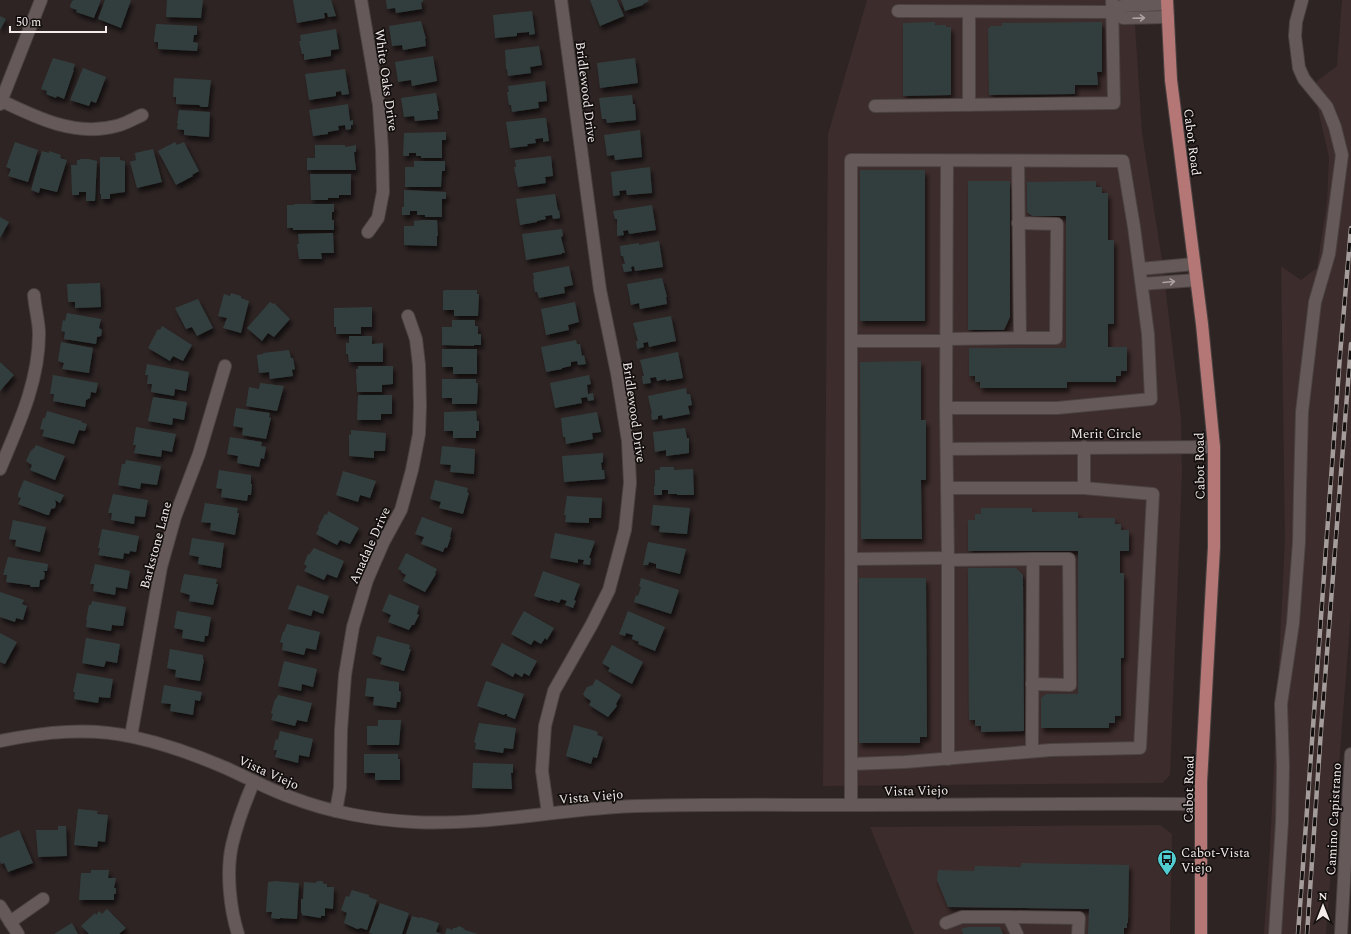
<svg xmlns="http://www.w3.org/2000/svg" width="1351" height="934" font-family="Spectral,serif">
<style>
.built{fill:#3c2c2b}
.building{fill:#333e3e;filter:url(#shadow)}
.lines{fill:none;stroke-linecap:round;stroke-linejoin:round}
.minor-casing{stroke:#4b4242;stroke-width:14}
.major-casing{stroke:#4b4242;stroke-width:14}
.minor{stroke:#655a59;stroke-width:12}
.major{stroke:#b47775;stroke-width:12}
.rail-casing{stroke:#a59d9c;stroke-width:4.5}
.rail{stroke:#130f0e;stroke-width:3;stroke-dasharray:9;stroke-linecap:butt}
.oneway{stroke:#aca2a2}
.labels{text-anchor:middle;stroke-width:3.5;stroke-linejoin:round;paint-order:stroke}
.street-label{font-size:13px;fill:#f2ebea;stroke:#130f0e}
.poi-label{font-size:13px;fill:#f2ebea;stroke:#130f0e;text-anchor:start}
</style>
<defs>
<filter id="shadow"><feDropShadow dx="2.5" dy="4.5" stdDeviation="2" flood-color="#0009"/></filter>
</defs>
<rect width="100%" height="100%" fill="#2e2424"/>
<g class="built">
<path d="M867,0H1134L1135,25L1142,133L1162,260L1181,418L1182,474L1170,775L1162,783L823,786L828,134Z"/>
<path d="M1342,0H1351V611L1326,934H1264L1270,848L1285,539L1281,266L1301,280L1317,268L1327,202L1329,157L1316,101L1317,81L1337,66Z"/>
<path d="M1160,825L1172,834L1170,934H914L870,827Z"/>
</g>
<g class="building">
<path d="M74,0H101L94,18L76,12L77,10L71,8L70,6L72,1Z"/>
<path d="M105,0H131L121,28L98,19Z"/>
<path d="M167,0H203L201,18L166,17Z"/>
<path d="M293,0H331L336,16L328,17L327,13H324L325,18L297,23Z"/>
<path d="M386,0H423V2H421L422,9L396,13L395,8L387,9Z"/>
<path d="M590,0H617L624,16L600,26Z"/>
<path d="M621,0H648L649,1L643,4V5L625,11Z"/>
<path d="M532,11L535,34L529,35V32L517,33V36L495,38L493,15Z"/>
<path d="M0,16L6,19L0,30Z"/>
<path d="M421,21L426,39H425L426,46L403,50L402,45L392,46L389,26Z"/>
<path d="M935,22V25H946V27H951V95L903,96V23Z"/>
<path d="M1102,22V72H1097L1098,85H1075V94L989,95L988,28H990V26H1002V23Z"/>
<path d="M156,24L197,26V35H194L193,42L198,43L197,51L158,49V42H154V40Z"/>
<path d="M336,29L339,49L331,50V56L304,60V54H302L299,41H301L300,35Z"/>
<path d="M539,46L542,65L530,67L531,73L508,76L507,69H506L505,50Z"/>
<path d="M433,56L437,81L412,86L411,80L398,82L395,62Z"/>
<path d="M53,58L75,64L73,70H74L64,99L57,96L56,98L46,94L47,91L41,89Z"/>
<path d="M635,58L638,83L600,88L597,63Z"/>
<path d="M83,68L106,77L96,103L91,101L89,106L70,100Z"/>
<path d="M345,69L349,94L342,95L341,91L336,92V96L309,100L305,74Z"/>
<path d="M174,78L211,80L208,107H201L199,105L176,104V97H173Z"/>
<path d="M545,81L547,101L538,102L539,108L512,112L511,105H509L507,92H509L508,86Z"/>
<path d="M436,93L439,111H437L438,119L415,121L414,116L404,117L401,98Z"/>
<path d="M632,95L633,104H635L636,120L607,123L606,119H602L599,98Z"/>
<path d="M348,104L350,121L353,120V125H351V129L346,130L345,125L338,126L339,130L328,132V134L313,136L309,110Z"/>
<path d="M179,110L210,112L209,137L184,135V130L177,129L178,123H177Z"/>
<path d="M542,118H546L549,141L543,142V138L535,139L536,143L527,144L528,146L510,148L506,122Z"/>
<path d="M640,130L642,157L615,160L614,155L607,156L604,135Z"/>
<path d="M446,132V140H442V158H421V156H416V153H409V156H403L404,133Z"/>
<path d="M15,142L38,150L28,182L8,176L11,169L6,167Z"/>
<path d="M175,142L177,145L184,142L199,171L192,175L193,176L176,185L158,151Z"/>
<path d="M315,145H345V147L356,145V152H354L356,170H307V158H315Z"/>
<path d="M153,149L162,182L137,188L130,162L136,160L135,153Z"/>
<path d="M42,151L49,153V151L61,155L60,158L67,160L57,192L40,188L39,193L31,190Z"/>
<path d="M551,156L553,176L545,177L546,183L518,187L514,167H516L515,160Z"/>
<path d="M100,157H120V160L125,161V192L110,194V199H101V194H100Z"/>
<path d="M80,159H89L97,161L95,201H86V192H79V195H72L71,165H77V160H80Z"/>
<path d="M414,161H445V171H442L441,187H405V167H414Z"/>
<path d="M650,167L652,193L627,195L626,190L619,191L620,195L613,196L611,172Z"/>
<rect x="860" y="170" width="65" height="151"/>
<path d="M310,174H351V195H339V198H328V200H311Z"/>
<path d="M968,181H1010V317L1004,330H968Z"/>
<path d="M1096,181V187H1102V193H1108V240H1114V324H1108V347H1127V371H1121V376H1116V382H1067V388H980V382H975V376H969V348H1066V216H1032L1027,212V182Z"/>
<path d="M404,190L446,192V199H442V217H425V215H417V211H410V215H402V207H404Z"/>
<path d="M555,194L558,211L559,210L560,218L553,219L552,215L545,216L546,219L537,221V222L520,225L516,199Z"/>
<path d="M294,204H334V212H332V220H334V230H293V228H287V205H294Z"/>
<path d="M652,205L656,230L629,234L628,230L623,231L624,235L617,236V219H615L613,211Z"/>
<path d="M0,217L9,222L0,238Z"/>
<path d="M424,220H437L438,236H437V246L404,245V226H414V221Z"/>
<path d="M562,229L563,236L561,237L565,253H562V254L526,260L522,234Z"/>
<path d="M333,233L334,253H321L322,259H299L297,244H299L298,234Z"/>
<path d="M659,241L663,267L635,271L634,266L631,267L632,271L624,272L622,264H625L623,256H621L620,246L639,243V245Z"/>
<path d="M569,266L573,285L564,287L565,293L539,298L537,292H535L533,279H534L533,273Z"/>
<path d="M662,278L667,297H666L667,304L640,309L639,303L631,305L627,284Z"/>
<path d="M100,283L101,307L75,308V302H68L67,284Z"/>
<path d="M445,290H477V294H479L478,316H454V310H443V291Z"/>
<path d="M231,293L241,296V298L249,301L241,333L223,328L227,318L218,316L224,294L230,296Z"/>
<path d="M198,299L213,328L197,336L192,327L186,329L175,308Z"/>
<path d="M270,302L273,304L274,303L290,319L274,337L268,333L262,341L247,328Z"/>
<path d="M575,302L579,322L568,325L569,330L546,335L541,309Z"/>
<path d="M372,307V327H361V334H336V327H334V308Z"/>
<path d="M67,313L101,319L99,328L102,330L101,336L97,337L96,344L64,339L65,332L61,331L63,320L65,321Z"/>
<path d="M671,316L676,341L649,347L648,342L643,343L644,347L637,349L636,341H638L633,323Z"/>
<path d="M452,320H475V326H478V334H481V345H474V346L442,345V327H452Z"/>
<path d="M162,326L192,345L183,361L173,356L170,361L148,348L158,329L160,330Z"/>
<path d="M349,336H372V344L383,343V362H349L348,354H346V343H349Z"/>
<path d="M576,340L577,344H580L582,356L584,355L586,364L578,365L577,361L571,362V366L562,368V369L546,372L541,347Z"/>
<path d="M61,342L93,348L89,373L62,369L64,363L58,361Z"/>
<path d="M442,349H477V374H453V367H442Z"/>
<path d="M289,350L291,358H293L295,369L292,370L293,376L270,379L269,372L259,373L257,355L263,354V353Z"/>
<path d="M678,352L683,378L666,381V379L657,381L656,377L650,378L651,383L643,384L642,376H644L640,360Z"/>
<path d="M921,361V420H926V480H921L922,539H861L860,362Z"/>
<path d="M0,362L14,375L0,391Z"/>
<path d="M147,364L189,372L186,391L175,389L174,396L151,392L152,384H147L148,375H145Z"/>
<path d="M358,366H393V384L382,385V392H357L356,369H358Z"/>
<path d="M53,375L98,383L96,393L91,392L90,398L86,400L85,407L53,401L54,394H50Z"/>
<path d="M589,375L591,384L587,385L588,394L593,393L594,400L588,401L587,397L581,398L582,403L555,408L550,383Z"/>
<path d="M442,379H476V383H478L477,404H452V398H442Z"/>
<path d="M260,383L284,386L277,411L246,406L249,387L259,389Z"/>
<path d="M686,388L687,394H690L692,405L688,406L690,414L663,419L662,415L658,416V419L652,420L651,414H652L648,396Z"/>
<path d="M358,395H392V414H381V420H357Z"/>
<path d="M153,397L187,402L184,420L173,418L172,425L148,421Z"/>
<path d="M236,408L270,413L269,417L271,418L266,439L242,435L243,428L233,426Z"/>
<path d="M47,411L82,421L81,422L87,424L85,431L79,430L74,444L42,436L44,430L40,429L43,418H45Z"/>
<path d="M476,411L477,421H479V431H476V438H453V431H444V412Z"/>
<path d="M597,412L601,432L592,433L593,439L566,444L565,437H563L561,418Z"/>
<path d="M136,427L176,434L172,452L162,450L161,457L134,453L136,445H133Z"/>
<path d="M685,428L687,438H689V453L666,456V450L655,452L653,432Z"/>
<path d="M351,430L386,433L385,451H374V458L349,456V434L351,435Z"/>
<path d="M230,437L262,442L261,446L266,447L264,459L261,458L259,467L237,463L238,456L227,454Z"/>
<path d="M36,445L65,456L55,480L30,470L32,465L26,461L31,450L32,451L33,448L34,449Z"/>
<path d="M442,446L475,449L474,474L450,472L451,465L440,464Z"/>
<path d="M603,453V462L601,463L602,470H604L605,479L564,482L562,456Z"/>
<path d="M126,460L161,466L157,485L141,483L140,489L118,485L122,464H125Z"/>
<path d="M660,467H674V470L693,469L694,495H677V494H668V490H662V495H654V486H655V470H660Z"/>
<path d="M219,470L251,475V484H252L251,495H248L247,501L221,497L222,489L216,488Z"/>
<path d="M343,471L376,481L370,498L360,495L358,502L336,495Z"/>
<path d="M24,480L64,495L60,503L55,500L56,504L55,508L51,509L49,515H47L18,504L21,498L18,497V494Z"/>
<path d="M435,480L468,488L467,492L469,493L463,514L439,508L441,502L430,499Z"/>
<path d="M113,494L148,500L145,517L135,516L134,524L111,520L112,513H108Z"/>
<path d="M567,496L602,498L601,518H589V523L565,522L566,515H564Z"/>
<path d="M205,503L238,508L237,513H239L235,535L210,530L211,523L201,522Z"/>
<path d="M653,505L690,508L687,534L659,532L660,526L651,525Z"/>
<path d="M981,508H1032V512H1078V518H1115V524H1121V530H1129V551H1120V573H1124V658H1121V716H1115V723H1109V728H1041V698L1046,694H1078V551H968V520H975V514H981Z"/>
<path d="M328,511L359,528L350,544L340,540L337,545L316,534L319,528L318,527L325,514L327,515Z"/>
<path d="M422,517L452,528L450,537H451L447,548L445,547L443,552L421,544L424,537L415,534Z"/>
<path d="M13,520L46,527L40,552L15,546L16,540L9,539Z"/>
<path d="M102,529L139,536L136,552L130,551L129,554L124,553L123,559L98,555L100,548H98Z"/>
<path d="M555,533L595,541L589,558H591L590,565L583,564L584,560L578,559V563L550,558Z"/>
<path d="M192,538L224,543L221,568L198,564L199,557L189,555Z"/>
<path d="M648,542L686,549L680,574L656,568V564L649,562L648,565H643Z"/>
<path d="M314,548L344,561L337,578L327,574L324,580L304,571L307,566L304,564L308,554L309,555Z"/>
<path d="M406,553L437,569L435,573L436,574L425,592L403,581L406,575L401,572L402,571L398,569Z"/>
<path d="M8,557L48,564L47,571H43L45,573L44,579L40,580L39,587H31L30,585L6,582L7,575H3Z"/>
<path d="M95,564L130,571L127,589L116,587L115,595L93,591L94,584H90Z"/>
<path d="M968,568H1016L1023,575L1024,731L981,732V726H975V720H969Z"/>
<path d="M543,571L580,584L574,600L576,601L573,608L565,605L567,601L561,599L559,603L551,600L550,601L534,596Z"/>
<path d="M184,574L217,579L216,584H218L213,605L189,601L190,595L180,592Z"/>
<path d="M641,578L679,590L671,614L634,602L636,595L638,596L641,587L639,586Z"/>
<path d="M859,578H926L927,737H920V743H859Z"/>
<path d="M297,585L329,596L323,614L313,610L311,616L288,609Z"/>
<path d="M0,592L24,600L22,604L27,606L23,620L16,618L15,622L0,617Z"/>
<path d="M389,594L419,606L417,614L419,615L414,625H412L409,630L388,622L391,615L382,611Z"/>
<path d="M92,601L126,607L123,626L112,625L111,631L86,627L87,620H86L89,605H91Z"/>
<path d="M177,611L211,617L208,636H205L204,642L182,638L183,630L174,628Z"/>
<path d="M524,611L554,628L547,640L545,638L541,644L534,640L531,645L511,634Z"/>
<path d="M628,611L665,627L655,651L638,644L639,642L632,639L633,635L626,633L625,636L619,634Z"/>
<path d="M287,624L320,632L316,650L306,648L304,655L282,650L283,643L280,642L283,632H284Z"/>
<path d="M0,633L17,642L5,664L0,662Z"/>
<path d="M377,636L410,645L409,649H411L404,671L380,664L382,658L372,654Z"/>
<path d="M86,638L120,644L117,663L106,661L104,667L82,663Z"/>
<path d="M502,643L537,661L529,676L524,673L522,677L515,673L513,677L491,665Z"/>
<path d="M612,645L643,662L632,684L608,671L610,668L602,663Z"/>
<path d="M170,649L203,655V659L204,660L200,681L175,677L176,670L167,668Z"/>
<path d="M284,661L317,669L313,687L302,684L301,691L278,686Z"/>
<path d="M77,673L113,679L110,698L99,697L98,703L74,699L75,692H73Z"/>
<path d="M367,678L399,682V691L401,692L400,702H397L396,708L373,705L374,697L365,696Z"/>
<path d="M596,679L621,695L616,704L617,706L608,717L589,705L591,701L584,696V695L583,694L587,687H589L590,685L592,686Z"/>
<path d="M486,681L524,694L515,719L507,716V714H505L504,715L477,706Z"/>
<path d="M164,685L202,692L200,701L195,700L193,715L170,711L171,704L161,703Z"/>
<path d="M278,695L312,703L307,722L297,720L295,726L271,720L273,714L271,713L275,699H276Z"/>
<path d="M378,720H401L399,745H367V726H378Z"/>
<path d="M479,723L516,728L513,749L504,748L503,753L475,749L476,743L474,742Z"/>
<path d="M574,725L596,731L598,733L597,735L603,737L597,758L593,757L591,764L566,756Z"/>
<path d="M280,731L313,739L309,757L299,755L298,763L275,757L277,750H273L276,739L278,740Z"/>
<path d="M364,754H398V759H400V780H375V773H364Z"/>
<path d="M473,763L513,764V773H511L512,789L472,788Z"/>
<path d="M78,809L98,811L97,814L108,815L105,842L98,841L97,847L74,845Z"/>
<path d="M58,826H66L67,856L38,857L36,830H58Z"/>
<path d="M19,830L33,863L8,872L4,863L1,864L0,861V838Z"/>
<path d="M1021,863L1129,865L1128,923H1127V928H1124V934H1088L1089,909L948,907L937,880L938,870L974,871L975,866L1021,867Z"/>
<path d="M91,870H109L108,878H116L114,888H116V894H114V900H79L81,873H91Z"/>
<path d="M275,881L299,883L297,919L280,918V919L271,918L272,912H266L268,882Z"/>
<path d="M318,881H322L324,884H327V887H334L333,909L325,908V916H321V918L302,915V913H301V899H303L304,882L315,883Z"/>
<path d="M352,890L369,895V897L377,900L367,930L361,928L357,929L344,923L347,913L341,910L346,896L349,897Z"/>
<path d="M380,903L409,913L402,934H373L369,933Z"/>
<path d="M107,909L126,928L119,934H89L81,926L95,913L96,915L99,911L102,914Z"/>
<path d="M412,916L419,918L420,917L439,923L436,932L442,934H406Z"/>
<path d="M72,923L78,934H54Z"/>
<path d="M459,926L463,928L465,930L478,934H445L447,928L453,930V928H456Z"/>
<path d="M968,927H1000L1003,934H963L961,929Z"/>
</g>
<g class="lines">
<defs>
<g id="minor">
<path d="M361,0L379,105L382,150L383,192L378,218L368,232"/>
<path d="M898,11L1111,12L1123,18L1168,17"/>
<path d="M1111,12L1122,6L1167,4"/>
<path d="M2,101C37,118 76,137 116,126C125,124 133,119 142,115"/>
<path d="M0,104L41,0"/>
<path d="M969,105V12"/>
<path d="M875,106L1114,103L1112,0"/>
<path d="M947,161L946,408L948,560V759"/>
<path d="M1018,223L1057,224L1056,338H1020"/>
<path d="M1140,269L1194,264"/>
<path d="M1142,284L1196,280"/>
<path d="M947,339L1020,338L1018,161"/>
<path d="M851,341H947"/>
<path d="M946,408H1057L1151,399L1148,334L1134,227L1123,161L851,160V764L905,762L1051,750L1140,748L1153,494L1084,488H947"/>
<path d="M947,449L1214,447"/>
<path d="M0,469C18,426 39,382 39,334C39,322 35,308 34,295"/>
<path d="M1084,488V447"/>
<path d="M851,559L948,558"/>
<path d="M948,560L1033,559L1032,751"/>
<path d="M1032,684L1070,685L1069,559H1033"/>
<path d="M131,736L161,567L175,517L199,454L225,366"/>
<path d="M0,741C44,732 89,727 133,737C165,744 196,755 226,768C248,778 270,790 293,798C329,812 374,820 413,822C488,826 563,808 638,806C710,804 781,805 852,805C969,805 1085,803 1201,804"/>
<path d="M851,805V764"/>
<path d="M336,811L340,788L341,730L345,675L353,627L367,580L383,543L401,510L412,470L419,434L420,406L419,365L416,339L408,316"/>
<path d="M548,813L542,771L545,726L554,691L592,624L609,590L625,530L630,483L628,441L617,373L600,290L561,0"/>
<path d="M0,906L18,934"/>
<path d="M1009,917L1079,918L1078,934"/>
<path d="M10,922L43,899"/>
<path d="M946,923L962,917H1009L1017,934"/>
<path d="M238,934C230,909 226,872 232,845C237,823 245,802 254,781"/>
<path d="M1275,934L1282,822L1283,766L1281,704L1293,623L1299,542L1300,490L1302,412L1315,302L1329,254L1342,155L1335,127L1327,107L1304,79L1299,68L1295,36L1296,22L1302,0"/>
<path d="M1341,934L1351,754"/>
</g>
<path id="major" d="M1167,0L1171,80L1202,324L1214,447V547L1201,782V934"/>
</defs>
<use href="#minor" class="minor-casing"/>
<use href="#major" class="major-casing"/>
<use href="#minor" class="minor"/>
<use href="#major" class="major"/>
<defs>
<g id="rail">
<path d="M1298,934L1340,355L1351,228"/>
<path d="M1307,934L1321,730L1351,344"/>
</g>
</defs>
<use href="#rail" class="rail-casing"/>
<use href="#rail" class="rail"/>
</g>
<defs><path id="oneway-shaft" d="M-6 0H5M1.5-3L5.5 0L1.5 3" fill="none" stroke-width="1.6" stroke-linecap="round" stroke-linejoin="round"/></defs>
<g class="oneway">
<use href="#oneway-shaft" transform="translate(1139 18) rotate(-2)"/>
<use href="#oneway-shaft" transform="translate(1169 282) rotate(-5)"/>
</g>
<defs>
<symbol id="bus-pin" viewBox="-11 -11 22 30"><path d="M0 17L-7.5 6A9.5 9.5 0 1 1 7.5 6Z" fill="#51ccd1" stroke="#130f0e"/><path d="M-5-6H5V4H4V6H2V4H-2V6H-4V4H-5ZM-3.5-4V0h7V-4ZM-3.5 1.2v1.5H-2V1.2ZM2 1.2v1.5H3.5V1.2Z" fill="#111"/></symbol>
</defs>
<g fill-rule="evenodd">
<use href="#bus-pin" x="1156" y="848" width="22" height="30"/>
</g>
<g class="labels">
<g class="street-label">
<text transform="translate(387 80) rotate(82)" y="5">White Oaks Drive</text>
<text transform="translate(587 92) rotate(83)" y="5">Bridlewood Drive</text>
<text transform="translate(1193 142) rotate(83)" y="5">Cabot Road</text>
<text transform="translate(635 412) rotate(82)" y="5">Bridlewood Drive</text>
<text x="1106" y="438">Merit Circle</text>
<text transform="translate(1199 466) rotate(-91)" y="5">Cabot Road</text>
<text transform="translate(155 545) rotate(-75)" y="5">Barkstone Lane</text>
<text transform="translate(369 545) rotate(-66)" y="5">Anadale Drive</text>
<text transform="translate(269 772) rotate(24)" y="5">Vista Viejo</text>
<text transform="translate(1188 789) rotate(-89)" y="5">Cabot Road</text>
<text transform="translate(916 790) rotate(-1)" y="5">Vista Viejo</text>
<text transform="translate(591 796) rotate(-5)" y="5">Vista Viejo</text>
<text transform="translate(1333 819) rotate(-87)" y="5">Camino Capistrano</text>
</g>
<g class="poi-label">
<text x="1181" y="857">Cabot-Vista<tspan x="1181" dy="15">Viejo</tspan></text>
</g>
</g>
<g transform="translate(1323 906)" stroke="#130f0e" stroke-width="3" paint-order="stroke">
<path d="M0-3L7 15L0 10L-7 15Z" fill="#f2ebea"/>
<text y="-6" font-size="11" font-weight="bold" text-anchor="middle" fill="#f2ebea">N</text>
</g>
<path d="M10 26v6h96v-6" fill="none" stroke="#f2ebea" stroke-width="2"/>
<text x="16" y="26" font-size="12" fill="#f2ebea" stroke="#130f0e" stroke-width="3" paint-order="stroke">50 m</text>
</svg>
